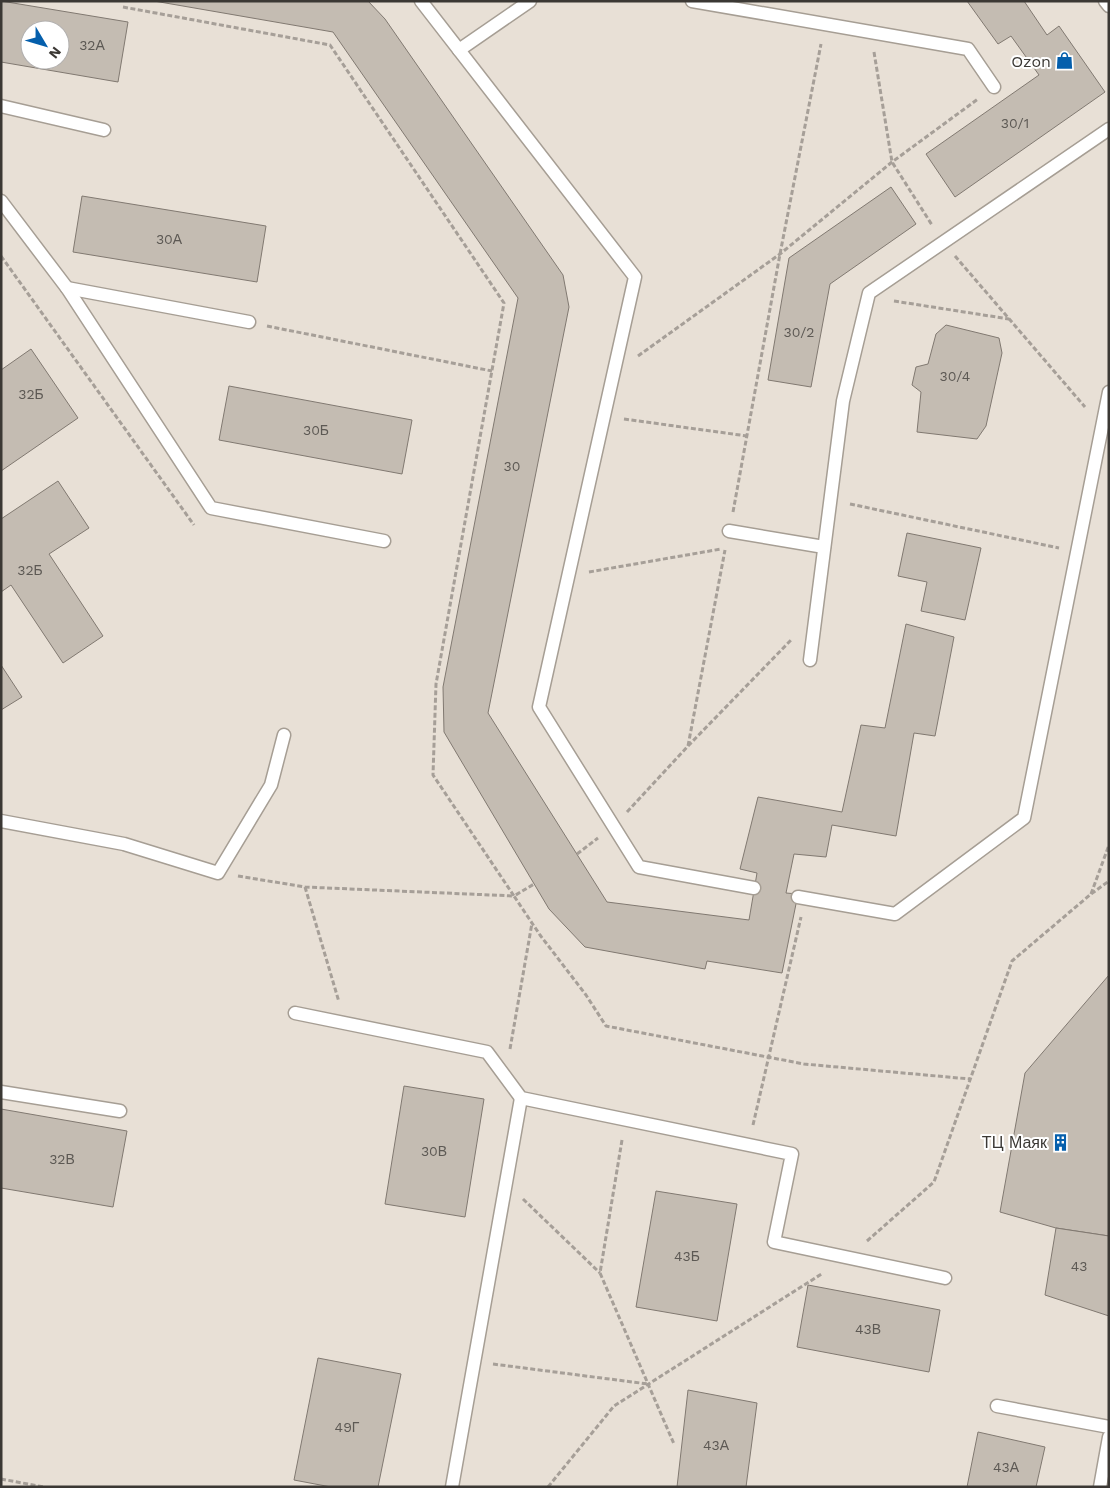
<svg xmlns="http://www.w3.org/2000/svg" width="1110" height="1488" font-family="'Work Sans',sans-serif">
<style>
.building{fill:#c4bcb2;stroke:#817971;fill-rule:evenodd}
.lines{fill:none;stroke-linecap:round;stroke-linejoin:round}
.lane-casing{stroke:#a69e94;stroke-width:15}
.path{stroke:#a69f98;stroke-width:3;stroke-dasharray:5 2.5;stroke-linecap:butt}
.lane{stroke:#fff;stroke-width:12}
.labels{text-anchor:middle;stroke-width:4;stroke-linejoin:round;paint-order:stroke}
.number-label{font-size:14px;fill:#5d5954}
.poi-label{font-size:16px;fill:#3b3834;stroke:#fff;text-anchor:end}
</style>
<rect width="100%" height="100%" fill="#e8e0d6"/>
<g class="building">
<path d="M1,1L128,22L118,82L1,62ZM30,30H60V60H30Z"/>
<path d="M154,1H368L385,19L563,275L569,307L488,713L607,902L749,920L757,873L740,869L758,797L842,812L861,725L885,728L906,624L954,637L935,736L914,733L896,836L832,825L826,857L794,854L786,893L798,894L782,973L707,961L705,969L585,947L549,909L444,732L443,687L518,298L333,32Z"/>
<path d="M967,1H1024L1047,35L1059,26L1105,92L955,197L926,154L1039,75L1011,36L998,44Z"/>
<path d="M891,187L916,224L830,284L811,387L768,380L789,258Z"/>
<path d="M82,196L266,226L257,282L73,252Z"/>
<path d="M946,325L999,338L1002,353L986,426L977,439L917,432L921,392L912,385L916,367L928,364L936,334Z"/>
<path d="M31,349L78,418L1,471V370Z"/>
<path d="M229,386L412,420L402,474L219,440Z"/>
<path d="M58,481L89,528L49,554L103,636L63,663L11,585L1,592V519Z"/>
<path d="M907,533L981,548L965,620L921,611L927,582L898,576Z"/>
<path d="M1,665L22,697L1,710Z"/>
<path d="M1109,975V1236L1056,1228L1000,1212L1025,1073Z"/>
<path d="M404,1086L484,1099L465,1217L385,1204Z"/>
<path d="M1,1109L127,1131L113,1207L1,1188Z"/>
<path d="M656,1191L737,1204L717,1321L636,1307Z"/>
<path d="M1056,1228L1109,1236V1316L1045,1295Z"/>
<path d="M808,1285L940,1310L929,1372L797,1347Z"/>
<path d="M318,1358L401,1374L378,1487H331L294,1480Z"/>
<path d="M688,1390L757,1403L746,1487H677Z"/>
<path d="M978,1432L1045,1447L1036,1487H967Z"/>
</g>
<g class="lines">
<defs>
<g id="lane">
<path d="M421,1L635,277L539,707L639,867L754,888"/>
<path d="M692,1L968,49L994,87"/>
<path d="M1105,1L1109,6"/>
<path d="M459,50L530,1"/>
<path d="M1,106L104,130"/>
<path d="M1,201L67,288L211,508L384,541"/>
<path d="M67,288L249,322"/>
<path d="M729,531L824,547"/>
<path d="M810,660L843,401L869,293L1109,129"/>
<path d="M1,821L124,844L218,873L271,785L284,735"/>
<path d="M798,897L895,914L1024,818L1109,392"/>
<path d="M295,1013L487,1052L521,1098L792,1154L774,1242L945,1278"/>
<path d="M1,1092L120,1111"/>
<path d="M997,1406L1109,1427"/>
<path d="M452,1487L521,1098"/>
<path d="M1100,1487L1109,1437"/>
</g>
</defs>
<use href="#lane" class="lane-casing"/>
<g class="path">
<path d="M123,7L330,45L504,303L436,684L433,775L514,896L534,884"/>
<path d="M874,52L892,162L932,225"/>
<path d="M1,256L194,525"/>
<path d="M955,256L1085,407"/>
<path d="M894,301L1009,319"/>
<path d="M267,326L492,371"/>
<path d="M638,356L780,254L892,162L978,99"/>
<path d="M624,419L747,436"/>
<path d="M850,504L1059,548"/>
<path d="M733,512L780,254L821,44"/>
<path d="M589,572L721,549"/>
<path d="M688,746L792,639"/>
<path d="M627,812L688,746L725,550"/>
<path d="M577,854L598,838"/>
<path d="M238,876L305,887L514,896L540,935L586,995L606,1026L804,1064L970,1079"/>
<path d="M305,887L339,1002"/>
<path d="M1091,894L1109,845"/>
<path d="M510,1049L532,923"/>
<path d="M753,1125L801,917"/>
<path d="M622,1140L600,1273L674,1444"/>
<path d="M523,1199L600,1273"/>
<path d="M867,1241L934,1182L1012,961L1091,894L1109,881"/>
<path d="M493,1364L648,1384"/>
<path d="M1,1479L44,1487"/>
<path d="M548,1487L614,1406L823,1273"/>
</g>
<use href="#lane" class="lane"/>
</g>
<defs>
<symbol id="shop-bare" viewBox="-9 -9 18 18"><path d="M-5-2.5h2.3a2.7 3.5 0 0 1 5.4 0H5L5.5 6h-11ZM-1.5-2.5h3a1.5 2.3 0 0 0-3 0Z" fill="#055fac" stroke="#fff" stroke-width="2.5" paint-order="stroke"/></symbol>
<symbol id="building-bare" viewBox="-9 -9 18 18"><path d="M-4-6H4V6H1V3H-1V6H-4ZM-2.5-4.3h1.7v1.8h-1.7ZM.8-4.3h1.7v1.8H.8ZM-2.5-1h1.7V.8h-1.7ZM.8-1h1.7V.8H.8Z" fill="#055fac" stroke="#fff" stroke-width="2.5" paint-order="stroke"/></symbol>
</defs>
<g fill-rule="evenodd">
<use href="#shop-bare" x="1052" y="48" width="25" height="25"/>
<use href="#building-bare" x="1048" y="1130" width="25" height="25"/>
</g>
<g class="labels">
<g class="number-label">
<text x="92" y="50">32А</text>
<text x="1015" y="128">30/1</text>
<text x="169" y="244">30А</text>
<text x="799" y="337">30/2</text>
<text x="955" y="381">30/4</text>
<text x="31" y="399">32Б</text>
<text x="316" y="435">30Б</text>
<text x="512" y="471">30</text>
<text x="30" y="575">32Б</text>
<text x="434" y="1156">30В</text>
<text x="62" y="1164">32В</text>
<text x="687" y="1261">43Б</text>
<text x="1079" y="1271">43</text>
<text x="868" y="1334">43В</text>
<text x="347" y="1432">49Г</text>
<text x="716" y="1450">43А</text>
<text x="1006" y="1472">43А</text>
</g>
<g class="poi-label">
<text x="1051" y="67">Ozon</text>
<text x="1047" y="1148">ТЦ Маяк</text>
</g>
</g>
<rect width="1110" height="1488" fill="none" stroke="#3b3834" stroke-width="5"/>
<g transform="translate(45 45) rotate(128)"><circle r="24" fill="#ffffff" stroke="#b1afae"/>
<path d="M0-4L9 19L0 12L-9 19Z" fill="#055fac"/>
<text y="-8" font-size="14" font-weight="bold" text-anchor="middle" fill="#3b3834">N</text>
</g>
</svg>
